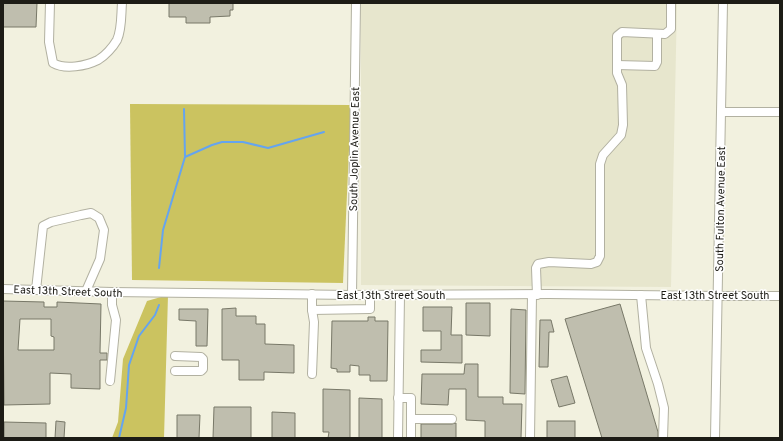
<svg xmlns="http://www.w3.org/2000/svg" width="783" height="441" font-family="Overpass,sans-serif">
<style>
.built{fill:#e7e6cd}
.green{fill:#cbc360}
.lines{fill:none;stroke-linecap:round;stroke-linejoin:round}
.stream{stroke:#65a4ef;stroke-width:2}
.building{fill:#bfbeae;stroke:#787868;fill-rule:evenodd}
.minor-casing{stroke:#b2b1a1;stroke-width:10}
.minor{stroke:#fff;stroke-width:8}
.labels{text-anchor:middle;stroke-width:3;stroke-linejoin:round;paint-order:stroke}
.street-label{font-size:11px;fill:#1d1c16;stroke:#fff}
</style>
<rect width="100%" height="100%" fill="#f2f1df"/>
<path class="built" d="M361,3H677L671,287L361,285Z"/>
<g class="green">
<path d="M130,104L351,105L343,283L132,280Z"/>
<path d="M168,295L164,438H112L118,422L123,359L147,301Z"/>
</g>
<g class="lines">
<g class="stream">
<path d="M185,157L212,145L222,142H243L268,148L324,132"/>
<path d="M159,268L163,230L185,157L184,109"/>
<path d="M119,438L126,408L129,365L139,336L155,315L159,305"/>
</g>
</g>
<g class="building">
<path d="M3,3H37L36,27H3Z"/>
<path d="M169,3H233V10H230V16L210,17V23H186V17H169Z"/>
<path d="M3,301L44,302V307H57V302L101,304L100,353H107V360H100V389L71,388V374L50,373V404L4,405ZM20,319H51V336L54,337V350H18Z"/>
<path d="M466,303H490V336L466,335Z"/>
<path d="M620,304L658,432V438H602L565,319Z"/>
<path d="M423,307H452L451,335H462V363L421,362V350H441V331H423Z"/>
<path d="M236,308V316H256V324H265V344L294,345V373L264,372V380H239V360H222V309Z"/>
<path d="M179,309H208L207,346H196V321L179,320Z"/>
<path d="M511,309L526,310L525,394L510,393Z"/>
<path d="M368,317H375V321H388L387,381H370V375H359V366L350,365V372H337V369L331,368L332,321H368Z"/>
<path d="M540,320H551L554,332H549L548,367H539Z"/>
<path d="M465,364H478V397H503V404H522L521,438H485V421L466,420V389H449L448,405L421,404L422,374H464Z"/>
<path d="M567,376L575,403L559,407L551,380Z"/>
<path d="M323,389L350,390V438H328L329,432H323Z"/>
<path d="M359,398L382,399V438H359Z"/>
<path d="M214,407H251V438H213Z"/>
<path d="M272,412L295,413V438H272Z"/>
<path d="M177,415H200L199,438H177Z"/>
<path d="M56,421L65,422L64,438H55Z"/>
<rect x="547" y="421" width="28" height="17"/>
<path d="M4,422L46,423V438H4Z"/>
<path d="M456,423V438H421V424H452Z"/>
</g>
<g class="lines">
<defs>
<g id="minor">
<path d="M50,3L49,42L53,63C65,70 86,66 98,60C105,56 113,47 117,40C122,29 121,15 122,3"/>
<path d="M617,65L655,66L657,62V34"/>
<path d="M722,112H780"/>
<path d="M3,289L112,292L352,295L549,294L718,296H780"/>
<path d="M36,290L43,226L51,222L81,215L91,213L99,218L104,230L100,259L86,291"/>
<path d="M312,294V310L370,309V295"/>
<path d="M352,295L356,3"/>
<path d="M537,295L536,268L538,264L549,262L591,264L597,262L600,256V164L603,155L621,135L623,125L622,85L617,73V36L622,32L665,34L671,29V3"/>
<path d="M641,295L646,348L658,384L664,408L663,438"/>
<path d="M175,356L201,357L203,359V369L201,371H175"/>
<path d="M312,374L314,322L312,310"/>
<path d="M110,381L116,320L112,305V292"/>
<path d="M398,398H411V419"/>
<path d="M398,438L400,295"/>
<path d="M411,438V419H452"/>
<path d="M530,438L532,295"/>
<path d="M715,438L723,3"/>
</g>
</defs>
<use href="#minor" class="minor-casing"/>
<use href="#minor" class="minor"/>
</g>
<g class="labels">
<g class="street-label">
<text transform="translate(354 149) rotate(-89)" y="4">South Joplin Avenue East</text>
<text transform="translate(720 209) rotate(-89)" y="4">South Fulton Avenue East</text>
<text transform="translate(68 291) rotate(2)" y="4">East 13th Street South</text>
<text x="391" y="299">East 13th Street South</text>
<text x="715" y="299">East 13th Street South</text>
</g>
</g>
<rect width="783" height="441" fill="none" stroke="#1d1c16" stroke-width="8"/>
</svg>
